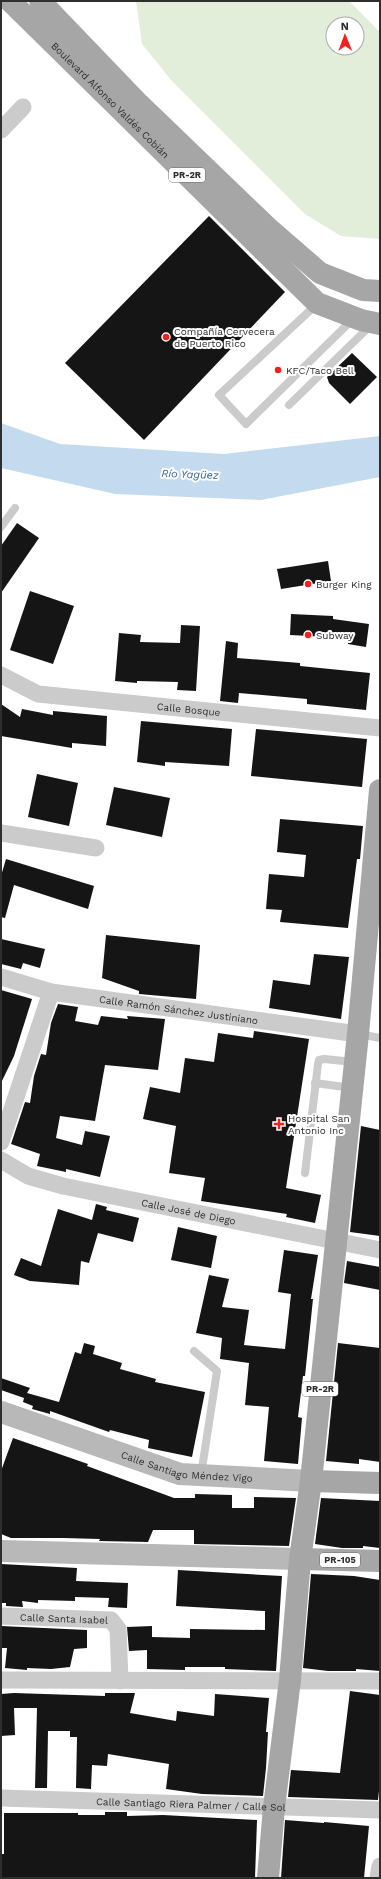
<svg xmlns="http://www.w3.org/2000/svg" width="381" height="1879" font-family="'Work Sans',sans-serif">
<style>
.green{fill:#e2edda;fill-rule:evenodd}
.water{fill:#c4dbef}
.building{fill:#151515}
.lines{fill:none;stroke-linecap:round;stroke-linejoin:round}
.lane{stroke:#cbcbcb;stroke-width:8}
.street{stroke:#cbcbcb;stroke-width:17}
.secondary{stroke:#b8b8b8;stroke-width:22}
.primary{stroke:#a6a6a6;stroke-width:22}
.poi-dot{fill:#f61f1e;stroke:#fff;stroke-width:1.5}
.labels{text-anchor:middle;stroke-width:4;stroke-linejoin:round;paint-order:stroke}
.shield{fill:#fff;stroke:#6d6d6d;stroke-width:1}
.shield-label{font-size:9px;font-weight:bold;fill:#2e2e2e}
.street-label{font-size:10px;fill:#2e2e2e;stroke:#fff}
.poi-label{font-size:10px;fill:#2e2e2e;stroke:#fff;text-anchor:start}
.water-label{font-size:11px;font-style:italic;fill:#346998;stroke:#fff}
</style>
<rect width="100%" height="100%" fill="#fff"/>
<path class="green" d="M136,1H349L380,32V239L341,236L305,214L172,81L142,44ZM333,24H357V48H333Z"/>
<path class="water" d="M1,423L60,444L224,454L380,436V477L261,500L115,494L1,468Z"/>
<g class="building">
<path d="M209,216L285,292L144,440L65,363Z"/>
<path d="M352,353L377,377L350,404L329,383L327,377Z"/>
<path d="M17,523L39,538L1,593V546Z"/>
<path d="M328,561L331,581L281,589L277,569Z"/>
<path d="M30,591L74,606L53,664L10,650Z"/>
<path d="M291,614L333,616V619L369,624L366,647L348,644L349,638L290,635Z"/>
<path d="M181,625L200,626L196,691L177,690L178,682L137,681V683L115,681L119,633L141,635L140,642L180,643Z"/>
<path d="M226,641L238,643L237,658L300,663V666L370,673L366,710L307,704V699L239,693L238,703L220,701Z"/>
<path d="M1,704L20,717L22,709L53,715V711L107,716L106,746L72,743V748L1,736Z"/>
<path d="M141,721L232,729L229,766L165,762V766L137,762Z"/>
<path d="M256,729L367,739L362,787L251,776Z"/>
<path d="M37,774L78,783L69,826L28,817Z"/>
<path d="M114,787L170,798L162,837L106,825Z"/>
<path d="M280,819L363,826L360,859H357L348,928L280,922L282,910L266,909L269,874L304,877L306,855L277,852Z"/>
<path d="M6,859L94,886L88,909L14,885L5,918L1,917V876Z"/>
<path d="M106,935L200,945L196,999L139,994V991L102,978Z"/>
<path d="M1,939L45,949L40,968L23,963L21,969L1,964Z"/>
<path d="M314,954L349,957L341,1019L269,1008L273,980L310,985Z"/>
<path d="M1,990L32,999L14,1056L1,1083Z"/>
<path d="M58,1004L78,1007L75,1021L98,1025L101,1016L128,1019L127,1016L165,1019L158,1070L105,1065L95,1121L60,1116L56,1138L82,1145L85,1131L110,1136L100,1177L66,1169V1172L37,1166L40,1154L11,1144L25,1102L30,1103L34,1076L41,1054L46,1055L51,1023Z"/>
<path d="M254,1031L309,1039L286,1188L321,1195L315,1223L286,1217L287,1214L201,1201L205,1178L169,1173L176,1126L143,1119L150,1087L180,1093L185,1058L214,1062L218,1033L253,1038Z"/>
<path d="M361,1126L380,1130V1236L350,1232Z"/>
<path d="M96,1204L107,1207L106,1210L139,1218L133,1242L98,1233L89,1263L81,1261L79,1285L30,1281L14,1275L21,1258L41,1266L58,1209L92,1220Z"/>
<path d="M178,1227L217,1236L211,1268L171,1260Z"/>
<path d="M284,1250L318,1255L311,1299H313L305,1376H303L298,1417L302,1418L298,1464L264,1461L269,1407L245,1405L249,1363L220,1359L222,1338L196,1333L209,1275L229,1279L222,1307L249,1310L244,1345L285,1349L291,1294L278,1292Z"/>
<path d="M347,1261L380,1267V1290L344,1283Z"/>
<path d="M84,1343L95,1346L93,1354L122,1363L120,1369L156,1379L155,1382L205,1392L192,1457L148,1448L149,1440L110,1430L109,1432L50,1411V1414L32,1409L33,1406L23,1402L24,1398L1,1390V1378L30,1388L27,1393L59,1402L75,1352L81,1354Z"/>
<path d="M338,1343L380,1348V1462L359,1459V1464L326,1461Z"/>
<path d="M13,1438L88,1464L87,1466L174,1498H195V1494L232,1495V1508H254V1497L296,1498L289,1546L194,1544V1530H153L148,1542L99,1541L100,1539L63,1538H11L1,1534V1471Z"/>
<path d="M321,1498L380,1501V1548L363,1546V1548H342L315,1544Z"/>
<path d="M1,1564L77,1568L76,1581L128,1583L127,1608L108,1607L109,1598L75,1597V1601L38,1600V1603L22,1601L23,1607L6,1606V1603H1Z"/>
<path d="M178,1570L282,1576L276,1671L225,1669V1667H185V1670L147,1669V1650L129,1651L127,1627L152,1626V1637L190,1638V1629L265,1630V1611L176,1606Z"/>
<path d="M311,1574L354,1576L380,1580V1671L356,1669V1671H328L303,1668Z"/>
<path d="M1,1626L87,1630V1648L74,1649L70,1667L51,1669L27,1668V1670L5,1668L7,1648H1Z"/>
<path d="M350,1691L380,1695V1782L378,1800L288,1797L291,1770L340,1773Z"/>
<path d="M14,1693L105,1696V1693H135L130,1713L176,1721L177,1711L214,1716L215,1694L269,1698L266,1732H268L266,1768L263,1796L202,1794L166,1789L169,1764L108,1754L107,1766L92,1765L91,1789L76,1788L77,1737H70V1731H48L47,1788H35L37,1708H14L15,1735L1,1736V1694Z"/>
<path d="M105,1812H127V1816L163,1815L257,1820L255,1878H1V1854H4V1813H78V1815H105Z"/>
<path d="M285,1820L324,1823V1822L369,1826L364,1878H281Z"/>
</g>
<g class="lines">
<g class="lane">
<path d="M317,304L219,395L246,424L354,318"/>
<path d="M289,405L371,325"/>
<path d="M1,527L15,508"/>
<path d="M359,1034L380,1038"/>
<path d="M315,1083L352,1088"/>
<path d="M305,1173L318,1064L319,1060L324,1059L354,1062"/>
<path d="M194,1351L217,1371L201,1475"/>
</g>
<g class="street">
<path d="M1,130L23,107"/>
<path id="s1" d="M1,675L38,694L380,728"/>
<path d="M1,833L96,848"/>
<path id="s2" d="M1,977L51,992L358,1034"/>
<path d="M1,1142L51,992"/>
<path id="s3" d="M1,1160L28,1176L63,1186L380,1250"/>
<path id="s4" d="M1,1616L111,1620L118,1629L120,1681"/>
<path d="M1,1680L380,1681"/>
<path id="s5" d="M1,1798L380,1810"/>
<path d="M378,1878L380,1866"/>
</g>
<g class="secondary">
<path id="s6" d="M1,1412L180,1474L311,1481"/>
<path d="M1,1551L300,1559"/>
</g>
<g class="primary">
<path id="s7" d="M10,1L317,303L361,320L380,324"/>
<path d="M40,1L139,104L267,227L320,273L363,290L380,291"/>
<path d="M311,1481L380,1483"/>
<path d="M300,1559L380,1561"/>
<path d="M268,1878L274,1807L290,1680L300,1559L311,1481L358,1034L380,790"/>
</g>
</g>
<g class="poi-dot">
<circle cx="166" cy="337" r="4"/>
<circle cx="278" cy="370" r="4"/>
<circle cx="308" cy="584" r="4"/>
<circle cx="308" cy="635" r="4"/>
<path d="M277 1118h4v4h4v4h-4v4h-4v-4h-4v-4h4z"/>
</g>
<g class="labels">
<g class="shield">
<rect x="169" y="168" width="36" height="14" rx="3"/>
<rect x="302" y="1382" width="36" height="14" rx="3"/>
<rect x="320" y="1553" width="40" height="14" rx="3"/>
</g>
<g class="shield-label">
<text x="187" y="178">PR-2R</text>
<text x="320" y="1392">PR-2R</text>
<text x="340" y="1563">PR-105</text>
</g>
<g class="street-label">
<text dy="4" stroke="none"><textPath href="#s7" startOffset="141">Boulevard Alfonso Valdés Cobián</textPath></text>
<text dy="4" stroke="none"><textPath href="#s1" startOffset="193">Calle Bosque</textPath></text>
<text dy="4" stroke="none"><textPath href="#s2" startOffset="181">Calle Ramón Sánchez Justiniano</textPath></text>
<text dy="4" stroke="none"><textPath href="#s3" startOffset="196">Calle José de Diego</textPath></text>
<text dy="4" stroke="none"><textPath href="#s6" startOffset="195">Calle Santiago Méndez Vigo</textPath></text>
<text dy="4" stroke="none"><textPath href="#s4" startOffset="63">Calle Santa Isabel</textPath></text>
<text dy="4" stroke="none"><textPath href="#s5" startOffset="190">Calle Santiago Riera Palmer / Calle Sol</textPath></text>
</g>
<g class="poi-label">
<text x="174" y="335">Compañía Cervecera<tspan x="174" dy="12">de Puerto Rico</tspan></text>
<text x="286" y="374">KFC/Taco Bell</text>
<text x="316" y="588">Burger King</text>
<text x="316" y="639">Subway</text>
<text x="288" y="1122">Hospital San<tspan x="288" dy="12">Antonio Inc</tspan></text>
</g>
<g class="water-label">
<text transform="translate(190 474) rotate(2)" y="4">Río Yagüez</text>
</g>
</g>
<rect width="381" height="1879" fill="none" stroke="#2e2e2e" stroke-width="4"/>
<g transform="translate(345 36) rotate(359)"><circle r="19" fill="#ffffff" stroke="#ababab"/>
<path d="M0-3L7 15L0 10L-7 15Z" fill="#f61f1e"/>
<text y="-6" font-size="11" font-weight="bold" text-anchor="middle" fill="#2e2e2e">N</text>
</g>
</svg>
